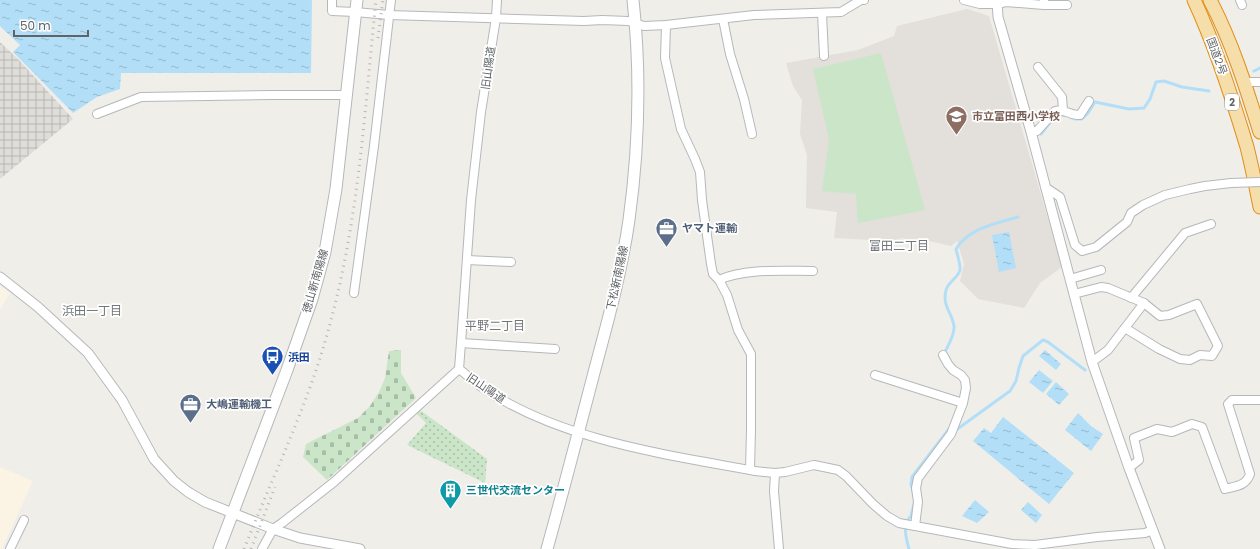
<svg xmlns="http://www.w3.org/2000/svg" width="1260" height="549" font-family="Poppins,'Noto Sans JP',sans-serif">
<style>
.commercial{fill:#fbf3e3}
.industrial{fill:url(#industrial-grid)}
.education{fill:#e3dfda}
.cemetery{fill:url(#cemetery-stones)}
.park{fill:url(#park-dots)}
.pitch{fill:#cbe5c8}
.water{fill:url(#water-ripples)}
.lines{fill:none;stroke-linecap:round;stroke-linejoin:round}
.stream{stroke:#b2dff7;stroke-width:3}
.minor-casing{stroke:#b5b8bb;stroke-width:10}
.tertiary-casing{stroke:#b5b8bb;stroke-width:11}
.secondary-casing{stroke:#b5b8bb;stroke-width:13}
.trunk-casing{stroke:#e18f18;stroke-width:15}
.minor{stroke:#fff;stroke-width:8}
.tertiary{stroke:#fff;stroke-width:9}
.secondary{stroke:#fff;stroke-width:11}
.trunk{stroke:#f5deaa;stroke-width:13}
.rail{stroke:#b4b5b5;stroke-width:3;stroke-dasharray:1 5;stroke-linecap:butt}
.minor-bridge-casing{stroke:#b5b8bb;stroke-width:10;stroke-linecap:butt}
.minor-bridge{stroke:#fff;stroke-width:8}
.labels{text-anchor:middle;stroke-width:3.5;stroke-linejoin:round;paint-order:stroke}
.shield{fill:#fff;stroke:#909295;stroke-width:1}
.shield-label{font-size:10px;font-weight:bold;fill:#606467}
.street-label{font-size:11px;fill:#606467;stroke:#fff}
.education-label{font-size:11px;font-weight:bold;fill:#785e54;stroke:#fff;text-anchor:start}
.service-label{font-size:11px;font-weight:bold;fill:#4e5e75;stroke:#fff;text-anchor:start}
.transit-label{font-size:11px;font-weight:bold;fill:#164399;stroke:#fff;text-anchor:start}
.culture-label{font-size:11px;font-weight:bold;fill:#0d838f;stroke:#fff;text-anchor:start}
.neighbourhood-label{font-size:12px;fill:#717679;stroke:#fff}
</style>
<defs>
<pattern id="industrial-grid" width="8" height="8" patternUnits="userSpaceOnUse"><rect width="8" height="8" fill="#dfddda"/><path d="M0 4h8M4 0v8" fill="none" stroke="#b8b7b5"/></pattern>
<pattern id="cemetery-stones" width="16" height="16" patternUnits="userSpaceOnUse"><rect width="16" height="16" fill="#cbe5c8"/><path d="M2 7V4a2 2 0 0 1 4 0v3zM10 15v-3a2 2 0 0 1 4 0v3z" fill="#a8bda6"/></pattern>
<pattern id="park-dots" width="8" height="8" patternUnits="userSpaceOnUse"><rect width="8" height="8" fill="#cbe5c8"/><path d="M2 2h.1M6 6h.1" fill="none" stroke="#a8bda6" stroke-width="1.8" stroke-linecap="round"/></pattern>
<pattern id="water-ripples" width="26" height="14" patternUnits="userSpaceOnUse"><rect width="26" height="14" fill="#b2dff7"/><path d="M2 4q2-2 4 0t4 0M15 11q2-2 4 0t4 0" fill="none" stroke="#94b8cc"/></pattern>
</defs>
<rect width="100%" height="100%" fill="#f0eee9"/>
<g class="commercial">
<path d="M0,286L10,293L0,310Z"/>
<path d="M0,467L33,481L2,549H0Z"/>
</g>
<path class="industrial" d="M0,42L18,59L73,119L0,179Z"/>
<path class="education" d="M967,9L989,16L1062,267L1040,283L1024,308L978,299L960,281L964,264L957,241L951,246L925,240L917,243L903,238L888,241L834,238L837,212L806,208L807,155L800,134L802,100L793,86L786,63L858,50L894,36L897,26Z"/>
<path class="cemetery" d="M401,350V373L416,398L327,480L303,457L306,444L358,418L370,406L379,392L385,378L389,351Z"/>
<path class="park" d="M420,410L487,459L485,483L407,445L426,423L416,413Z"/>
<path class="pitch" d="M881,53L925,210L858,223L856,194L822,191L829,140L813,69Z"/>
<g class="water">
<path d="M0,0H312L311,73H121L120,89L97,97L73,113L13,52L20,45L0,26Z"/>
<path d="M1009,232L1016,268L999,272L992,235Z"/>
<path d="M1045,350L1061,364L1056,370L1039,356Z"/>
<path d="M1039,370L1053,381L1043,393L1029,382Z"/>
<path d="M1056,382L1069,394L1059,405L1046,394Z"/>
<path d="M1078,413L1091,426L1103,434L1091,451L1065,430Z"/>
<path d="M1003,417L1074,473L1049,504L973,441L984,428L991,433Z"/>
<path d="M975,500L989,512L977,523L962,516Z"/>
<path d="M1028,502L1042,515L1036,523L1021,510Z"/>
</g>
<g class="lines">
<g class="stream">
<path d="M1254,71L1260,68"/>
<path d="M1070,117L1075,119H1082L1088,113L1095,102L1129,109L1144,108L1150,99L1156,82L1164,81L1182,87L1209,91"/>
<path d="M1041,134C1049,126 1052,114 1065,115"/>
<path d="M945,352C948,345 955,335 954,326C952,312 942,307 946,290C948,282 958,278 960,270C961,266 957,254 956,249C969,228 997,223 1018,217"/>
<path d="M954,429L956,430L1010,391L1016,381L1019,368L1023,356L1043,340L1048,342L1085,370"/>
<path d="M913,492L911,484L912,477L949,429"/>
<path d="M909,549C906,538 902,525 911,516L914,504"/>
</g>
<defs>
<g id="minor">
<path d="M332,0V11L355,12L389,15L584,21L602,20L628,21L644,26L666,25L754,15L841,12L861,0H864"/>
<path d="M964,0L980,4H997L1006,2L1044,5"/>
<path d="M1240,0L1242,5"/>
<path d="M1044,1V5H1067"/>
<path d="M822,13L824,56"/>
<path d="M723,19L730,54L744,99L752,134"/>
<path d="M666,25L665,58L681,129L695,159L700,172L702,200L711,264L713,274L719,280L727,295L738,330L751,354V430L750,470"/>
<path d="M1038,67L1062,97L1063,110"/>
<path d="M1244,82H1260"/>
<path d="M97,114L141,97L271,95H347"/>
<path d="M1031,132L1037,131L1055,111C1064,108 1071,116 1080,115L1089,101"/>
<path d="M1045,187L1060,197L1075,245L1082,251L1096,247L1127,222L1131,213L1143,205L1165,195L1190,189L1205,186L1231,183"/>
<path d="M467,260L511,262"/>
<path d="M1070,279L1101,270"/>
<path d="M719,280C744,268 785,271 813,271"/>
<path d="M354,293L374,146L391,0"/>
<path d="M1074,294L1101,287L1108,288L1144,303L1160,316L1169,315L1197,304L1218,346L1212,356L1200,355L1190,360L1180,359L1159,349L1125,328"/>
<path d="M1131,298L1185,233L1211,224"/>
<path d="M461,343L555,349"/>
<path d="M1092,362L1108,350L1144,303"/>
<path d="M459,369C466,374 473,381 480,386C558,440 664,454 755,471L775,473L785,472L814,465L838,470L846,476L873,504L887,516L899,523L1012,544L1035,545L1097,537L1145,533L1153,530"/>
<path d="M459,369L461,343L471,200L481,112L496,18L497,0"/>
<path d="M875,375L963,403"/>
<path d="M1129,468L1139,460L1134,438L1157,429L1172,432L1192,424L1202,427L1225,489C1236,486 1246,486 1250,474L1228,404L1232,400H1260"/>
<path d="M775,473L774,491L779,549"/>
<path d="M915,526L918,502L916,488L918,478L951,434L963,403L966,388L965,380L961,375L953,370L948,364L943,355"/>
<path d="M10,549L24,520"/>
<path d="M262,549L273,529L282,523L334,482L459,369"/>
</g>
<g id="tertiary">
<path d="M997,0L998,17L1031,132L1092,362L1129,468L1160,549"/>
<path d="M0,277L38,307L88,353L122,400L154,459L174,481L188,492L205,502L273,529L300,538L360,549"/>
</g>
<g id="secondary">
<path d="M219,549L287,370L312,299L325,252L336,189L357,0"/>
<path d="M547,549C564,488 580,426 596,365C609,317 622,269 629,220C639,147 641,73 633,0"/>
</g>
<g id="trunk">
<path d="M1194,0C1216,47 1232,97 1247,147C1252,167 1256,187 1260,207"/>
<path d="M1210,0C1232,42 1246,87 1260,132"/>
</g>
</defs>
<use href="#minor" class="minor-casing"/>
<use href="#tertiary" class="tertiary-casing"/>
<use href="#secondary" class="secondary-casing"/>
<use href="#trunk" class="trunk-casing"/>
<use href="#minor" class="minor"/>
<use href="#tertiary" class="tertiary"/>
<use href="#secondary" class="secondary"/>
<use href="#trunk" class="trunk"/>
<g class="rail">
<path d="M378,38L383,0"/>
<path d="M244,549C274,473 311,399 331,320C359,216 365,107 376,0"/>
<path d="M251,549L275,487"/>
</g>
<defs>
<path id="minor-bridge" d="M1231,183L1260,182"/>
</defs>
<use href="#minor-bridge" class="minor-bridge-casing"/>
<use href="#minor-bridge" class="minor-bridge"/>
</g>
<defs>
<symbol id="school-pin" viewBox="-11 -11 22 30"><path d="M0 17L-7.5 6A9.5 9.5 0 1 1 7.5 6Z" fill="#8d6e63" stroke="#fff"/><path d="M0-5L7-2L0 1L-7-2ZM-4 1L0 2.5L4 1V4Q0 6-4 4Z" fill="#fff"/></symbol>
<symbol id="office-pin" viewBox="-11 -11 22 30"><path d="M0 17L-7.5 6A9.5 9.5 0 1 1 7.5 6Z" fill="#5c6f8a" stroke="#fff"/><path d="M-6-3h4V-5.5h4V-3h4V5H-6ZM-1-4.5V-3h2v-1.5ZM-6 0V1H6V0Z" fill="#fff"/></symbol>
<symbol id="bus-pin" viewBox="-11 -11 22 30"><path d="M0 17L-7.5 6A9.5 9.5 0 1 1 7.5 6Z" fill="#1a4fb4" stroke="#fff"/><path d="M-5-6H5V4H4V6H2V4H-2V6H-4V4H-5ZM-3.5-4V0h7V-4ZM-3.5 1.2v1.5H-2V1.2ZM2 1.2v1.5H3.5V1.2Z" fill="#fff"/></symbol>
<symbol id="building-pin" viewBox="-11 -11 22 30"><path d="M0 17L-7.5 6A9.5 9.5 0 1 1 7.5 6Z" fill="#0f9aa8" stroke="#fff"/><path d="M-4-6H4V6H1V3H-1V6H-4ZM-2.5-4.3h1.7v1.8h-1.7ZM.8-4.3h1.7v1.8H.8ZM-2.5-1h1.7V.8h-1.7ZM.8-1h1.7V.8H.8Z" fill="#fff"/></symbol>
</defs>
<g fill-rule="evenodd">
<use href="#school-pin" x="944" y="104" width="25" height="34"/>
<use href="#office-pin" x="654" y="216" width="25" height="34"/>
<use href="#bus-pin" x="260" y="344" width="25" height="34"/>
<use href="#office-pin" x="178" y="392" width="25" height="34"/>
<use href="#building-pin" x="438" y="478" width="25" height="34"/>
</g>
<g class="labels">
<rect class="shield" x="1225" y="94" width="14" height="16" rx="3"/>
<g class="shield-label">
<text x="1232" y="106">2</text>
</g>
<g class="street-label">
<text transform="translate(1217 56) rotate(70)" y="4">国道2号</text>
<text transform="translate(488 68) rotate(-82)" y="4">旧山陽道</text>
<text transform="translate(617 278) rotate(-78)" y="4">下松新南陽線</text>
<text transform="translate(315 281) rotate(-74)" y="4">徳山新南陽線</text>
<text transform="translate(486 388) rotate(34)" y="4">旧山陽道</text>
</g>
<g class="education-label">
<text x="972" y="120">市立富田西小学校</text>
</g>
<g class="service-label">
<text x="682" y="232">ヤマト運輸</text>
<text x="206" y="408">大嶋運輸機工</text>
</g>
<g class="transit-label">
<text x="288" y="361">浜田</text>
</g>
<g class="culture-label">
<text x="466" y="494">三世代交流センター</text>
</g>
<g class="neighbourhood-label">
<text x="899" y="250">富田二丁目</text>
<text x="92" y="315">浜田一丁目</text>
<text x="495" y="330">平野二丁目</text>
</g>
</g>
<path d="M14 30v6h74v-6" fill="none" stroke="#606467" stroke-width="2"/>
<text x="20" y="30" font-size="12" fill="#606467" stroke="#ffffff" stroke-width="3" paint-order="stroke">50 m</text>
</svg>
